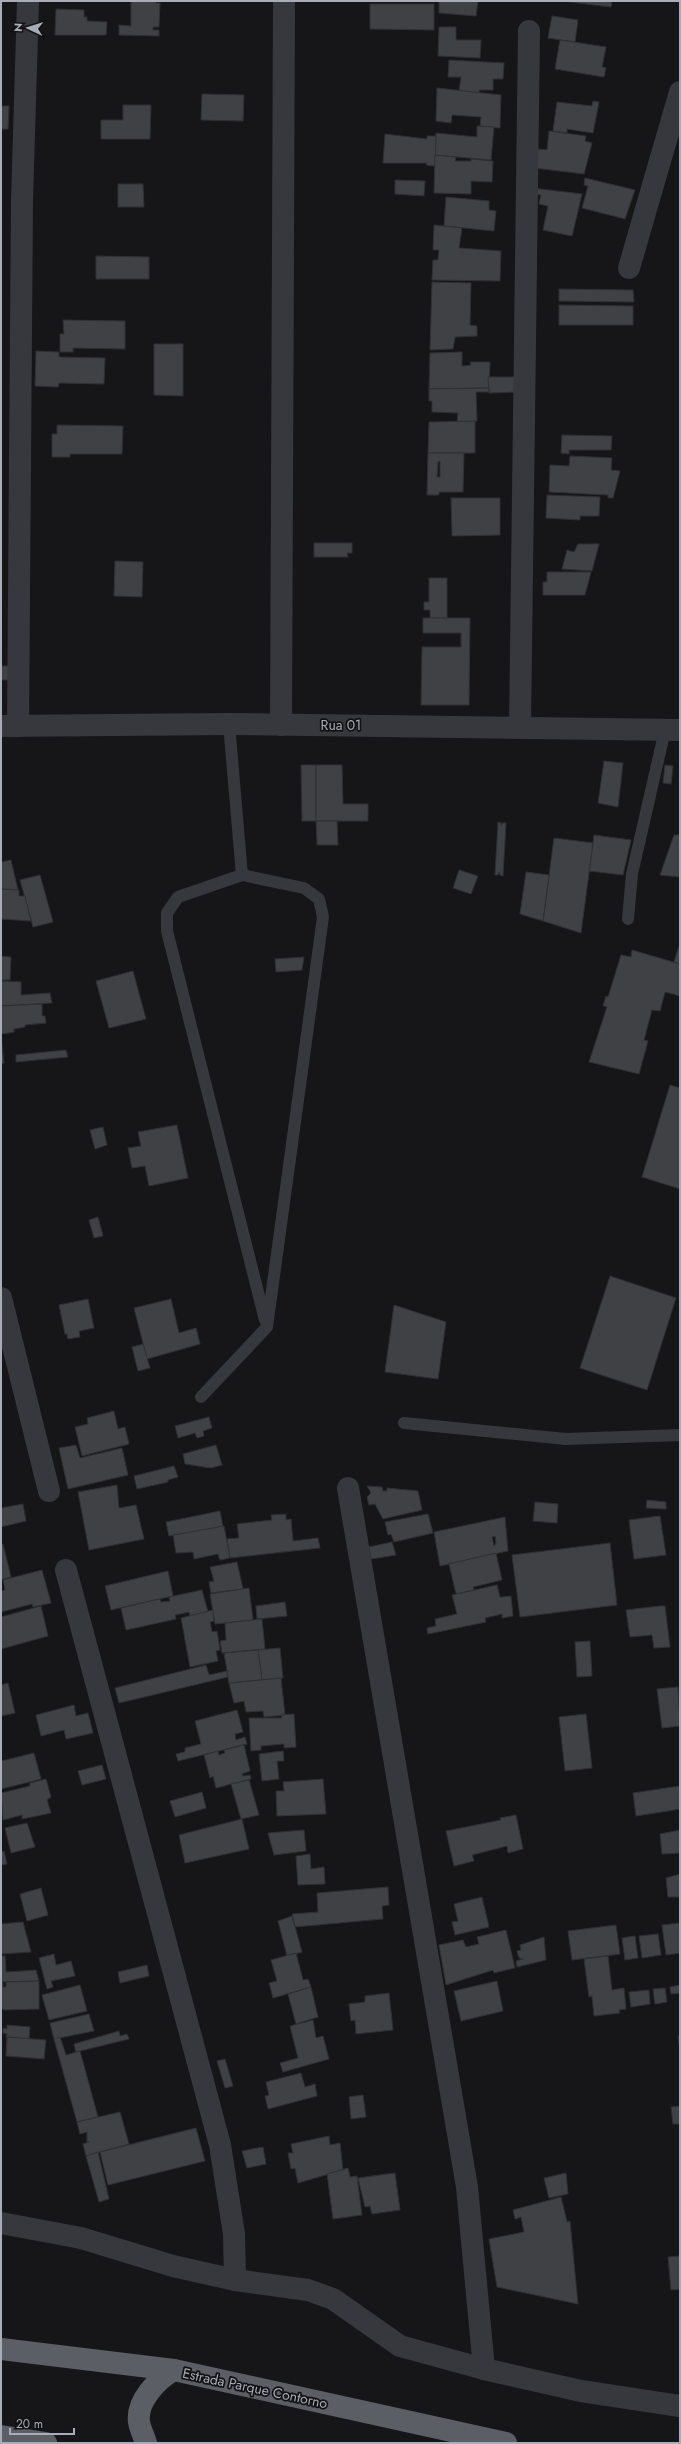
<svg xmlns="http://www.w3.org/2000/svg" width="681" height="2444" font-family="Jost,sans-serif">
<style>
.building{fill:#404145;stroke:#303034;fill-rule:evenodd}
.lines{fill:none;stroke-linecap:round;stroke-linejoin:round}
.service{stroke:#37383d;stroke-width:12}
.minor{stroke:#37383d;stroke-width:22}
.tertiary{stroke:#37383d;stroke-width:22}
.trunk{stroke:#5b5e65;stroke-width:22}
.labels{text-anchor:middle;stroke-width:3.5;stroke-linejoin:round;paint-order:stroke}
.street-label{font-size:14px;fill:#a8adb8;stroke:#111113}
</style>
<rect width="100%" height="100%" fill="#161618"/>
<g class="building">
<path d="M131,1H156V3H160L159,27H153V30H159V36L119,35V25L131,26Z"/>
<path d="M439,1H478L476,16L439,13Z"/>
<path d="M562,1H612L611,7Z"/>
<path d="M370,4H434V30L370,29Z"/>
<path d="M56,9L84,10V17H87V21L107,22L106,35H55Z"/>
<path d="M552,16L578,20L575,42L548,38Z"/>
<path d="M439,27H456V40H481L480,58L438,56Z"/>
<path d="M560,40L606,47L602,67L606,68L604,77L555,69Z"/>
<path d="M449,60L504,63L503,79H493V90H479V93L459,91L461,77H448Z"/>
<path d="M437,88L501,95L500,128L480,126L481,117L452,115L451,123L436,121Z"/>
<path d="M202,94L244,95L243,121L201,120Z"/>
<path d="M593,101L599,102L593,133L567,129V133L553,131L557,102L592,106Z"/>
<path d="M123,105H151L150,139H101V120H123Z"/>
<path d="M1,106H9L8,129H1Z"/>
<path d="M477,126L494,127L491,160L435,155L436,133L477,137Z"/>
<path d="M549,131L586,136L585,141L592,143L584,174L526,167L527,148L547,150Z"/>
<path d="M385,134L427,139V136H436L435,166L426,165L427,163H383Z"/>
<path d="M435,155L456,157L455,161H471V159L493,161L492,182L471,181V194L434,193Z"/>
<path d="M585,178L635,190L625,219L582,208L588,186L584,185Z"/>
<path d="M395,180L425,181L424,196L395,194Z"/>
<path d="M118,184H143L144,207H118Z"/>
<path d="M532,188L582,194L572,236L543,230L548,206L539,204L541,195L531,194Z"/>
<path d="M446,197L489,201V210L496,211L494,231L444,226Z"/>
<path d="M434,225L462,228L459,248L501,251L500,281L432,280L433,260H438L439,250H433Z"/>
<path d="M96,256L149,257V279H96Z"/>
<path d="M432,282L471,283L470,325L477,326V336L455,337L453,349L430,350Z"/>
<path d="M559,289L633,290L634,302L559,301Z"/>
<path d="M559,305L633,306V325H559Z"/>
<path d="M63,320L125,321V349L73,348V352H60V334H64Z"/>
<path d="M154,344H183V396L154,395Z"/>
<path d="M36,351L59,352V357L105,358L104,384L59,383L58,387L35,386Z"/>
<path d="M462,352V366L471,365L470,362H490L489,388L429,389L430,353Z"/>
<path d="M488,377H518V392L489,393Z"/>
<path d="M489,388V392H476L477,421L457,422L458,413L432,412V401H429V389Z"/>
<path d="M475,421V453H428L429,422Z"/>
<path d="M57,425L123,426L122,454H70V457H52V434H57Z"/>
<path d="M562,435L612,436L611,450H569V454L561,453Z"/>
<path d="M428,453H464L463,492H439V495H427ZM440,461V477H437L438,462Z"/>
<path d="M570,456L612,458L611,470L620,471L613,498H608V495L549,492L550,465L569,466Z"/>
<path d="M547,495L600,497L599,516H580V520L546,518Z"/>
<path d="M451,498H500V535L452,536Z"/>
<path d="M314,543H352V553H347L348,557H314Z"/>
<path d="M578,544H599L592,571L562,569L567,550L574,552Z"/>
<path d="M115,561L143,562L142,597L114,596Z"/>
<path d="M547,572H591L585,595H543V582H547Z"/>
<path d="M429,578H447V618H430V610H424V602H429Z"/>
<path d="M423,618H470L469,705H421L422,647H461V633H423Z"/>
<path d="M1,666H10L13,680H1Z"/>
<path d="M604,761L623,763L618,807L598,803Z"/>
<path d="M301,765H316V821H302Z"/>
<path d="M316,765H342L343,804H368V821H316Z"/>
<path d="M665,765L673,766L671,784L663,783Z"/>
<path d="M316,821H337L338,845H317Z"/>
<path d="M498,822L501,823V826L502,823H506L503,876L500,875L499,872L498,875H495Z"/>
<path d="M594,835L631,840L623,875L589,871Z"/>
<path d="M674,835H680V877L660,875Z"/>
<path d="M554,838L593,843L581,933L543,921Z"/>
<path d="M11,860L18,890L1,889V862Z"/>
<path d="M459,870L478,876L471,894L453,888Z"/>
<path d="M526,872L549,875L543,921L520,914Z"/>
<path d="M40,875L53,922L33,927L20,880Z"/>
<path d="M1,889L19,890V896H25L31,921L1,919Z"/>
<path d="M679,946L680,947V964L674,962Z"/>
<path d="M632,950L680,964V996L665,992L660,1011L652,1010L644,1040L648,1041L639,1074L589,1062L607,1007L603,1006L606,996L608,997L621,955L631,957Z"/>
<path d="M1,956L11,957L10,980H1Z"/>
<path d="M304,957L302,970L276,972L275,959Z"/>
<path d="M133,971L146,1019L109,1028L96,981Z"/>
<path d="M1,981L21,982V995L50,993L52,1003L1,1006Z"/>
<path d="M42,1004V1016H45L46,1023L25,1025V1027L14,1029V1032L9,1033L1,1034V1006Z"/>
<path d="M1,1036L4,1063L1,1064Z"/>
<path d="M66,1050L68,1057L16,1062V1055Z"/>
<path d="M670,1085L680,1088V1189L642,1177Z"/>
<path d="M177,1125L188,1178L149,1186L145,1166L132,1168L128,1148L141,1146L138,1132Z"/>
<path d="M103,1127L107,1145L95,1149L90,1130Z"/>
<path d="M98,1217L103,1236L94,1238L89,1220Z"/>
<path d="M610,1276L676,1298L647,1390L580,1368Z"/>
<path d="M88,1299L94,1328L79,1331L80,1337L68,1339L67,1334H65L59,1305Z"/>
<path d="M171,1299L179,1333L196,1328L200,1344L147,1359L134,1308Z"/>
<path d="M394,1305L446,1322L438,1379L385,1372Z"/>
<path d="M143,1344L150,1368L138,1371L132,1347Z"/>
<path d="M114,1411L118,1429L125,1427L129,1444L82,1456L75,1427L88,1424L87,1418Z"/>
<path d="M209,1417L212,1428L203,1431L204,1436L197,1438L195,1433L178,1438L175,1426Z"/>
<path d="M76,1445L80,1458L122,1448L128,1475L68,1489L59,1448Z"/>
<path d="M216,1445L222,1465L211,1468L185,1464L183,1454Z"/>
<path d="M174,1466L178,1477L168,1480V1482L137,1489L134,1476Z"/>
<path d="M117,1485L119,1508L136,1505L144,1539L89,1550L78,1492Z"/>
<path d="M367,1486L382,1487L383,1491H387V1488L418,1491L422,1510L383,1519L375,1504L369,1505L367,1497L371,1493Z"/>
<path d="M647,1500L666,1502V1509L646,1508Z"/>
<path d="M535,1502L558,1504L557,1523L533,1521Z"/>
<path d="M23,1504L26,1521L1,1527V1508Z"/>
<path d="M220,1511L223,1527L169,1536L166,1522Z"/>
<path d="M286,1514V1520L291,1519L293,1541L318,1538L320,1548L230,1558L227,1539L239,1538L237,1524L272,1520L271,1515Z"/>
<path d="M428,1514L433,1533L394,1542L391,1534L388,1535L385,1522Z"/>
<path d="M660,1516L666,1555L634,1559L629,1520Z"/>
<path d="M505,1517L508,1551L440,1566L434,1532ZM495,1536L496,1543L494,1546L492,1537Z"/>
<path d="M224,1526L230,1558L220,1560L218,1554L194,1559L193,1552L176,1553L173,1535Z"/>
<path d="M392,1542L396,1555L371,1559L369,1547Z"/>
<path d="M610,1543L617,1605L520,1617L512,1555Z"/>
<path d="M3,1544L11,1577L1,1580V1545Z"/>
<path d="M496,1553L502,1580L473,1587L474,1590L456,1594L449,1564Z"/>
<path d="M237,1562L243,1589L211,1593L209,1582L214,1581L210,1567Z"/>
<path d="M42,1570L51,1603L33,1607L32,1604L1,1612V1591L5,1590L3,1580Z"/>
<path d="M168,1571L173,1596L111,1610L105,1586Z"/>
<path d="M497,1585L500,1597L511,1596L513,1616L502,1618V1614L485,1618L486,1622L428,1634L427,1628L436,1626L435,1619L457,1614L452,1595Z"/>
<path d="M249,1588L253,1620L215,1624L210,1594Z"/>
<path d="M202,1590L208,1612L190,1616L189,1612L175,1615L176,1619L126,1630L121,1608L160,1599L161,1602L170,1601L169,1597Z"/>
<path d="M285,1602L287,1616L257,1619L256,1606Z"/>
<path d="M41,1606L48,1636L1,1649V1617Z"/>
<path d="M660,1606H665L670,1647L654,1648L652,1635L630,1637L626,1610Z"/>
<path d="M213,1610L214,1621L210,1622L212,1632L217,1631L220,1650L216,1651L218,1661L190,1667L181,1618Z"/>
<path d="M262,1619L265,1649L222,1653L220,1641L226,1640L225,1623Z"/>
<path d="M590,1641L592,1676L577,1677L575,1642Z"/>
<path d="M280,1648L283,1678L262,1680L258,1650Z"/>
<path d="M258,1650L262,1680L229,1683L224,1653Z"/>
<path d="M206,1665L209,1675L227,1671L228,1677L119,1703L115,1688Z"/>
<path d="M281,1678L285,1715L264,1717L263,1711L246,1712L244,1701L234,1703L229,1683Z"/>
<path d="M8,1683L15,1713L1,1716V1685Z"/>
<path d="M678,1687L680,1726L662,1728L657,1689Z"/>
<path d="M74,1705L76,1716L88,1713L93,1733L66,1739L64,1730L41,1736L36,1715Z"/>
<path d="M237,1710L243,1732L235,1734L236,1740L245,1737L247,1744L178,1761L176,1754L185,1752V1748L201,1744L195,1721Z"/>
<path d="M294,1714L296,1747L284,1748V1744L261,1746V1750L251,1751L249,1718H282L281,1715Z"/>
<path d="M586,1714L592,1768L565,1771L559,1717Z"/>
<path d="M244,1745L250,1771L242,1774L243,1776L250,1775L251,1779L216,1788L213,1776L210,1778L204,1755L218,1751L219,1755L225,1753L224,1750Z"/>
<path d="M283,1751L284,1761H277L279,1779L262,1781L259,1754Z"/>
<path d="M34,1753L41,1779L1,1789V1761Z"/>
<path d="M102,1765L106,1779L82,1785L78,1771Z"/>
<path d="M46,1779L51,1797L47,1800L51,1813L22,1819V1815L3,1820L1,1793L30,1786V1783Z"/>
<path d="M323,1779L326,1814L277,1816L276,1791H284L283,1782Z"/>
<path d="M249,1780L259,1815L241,1819L231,1784Z"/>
<path d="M680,1786V1809L636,1816L633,1793Z"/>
<path d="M202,1792L206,1808L175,1817L170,1801Z"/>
<path d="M516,1815L523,1849L508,1853L507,1846L472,1855L474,1861L454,1866L446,1831L501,1820L500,1818Z"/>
<path d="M242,1819L249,1849L185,1863L179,1835Z"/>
<path d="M27,1823L35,1847L11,1853L5,1828Z"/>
<path d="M304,1830L306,1851L274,1855L268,1833Z"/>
<path d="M680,1830V1853L662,1854L660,1834Z"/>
<path d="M4,1851L7,1864L1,1865V1852Z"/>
<path d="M310,1854L311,1869L324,1867L325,1884L298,1885L296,1856Z"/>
<path d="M680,1874V1897H668L666,1878Z"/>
<path d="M388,1887L389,1905L382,1906L383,1919L295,1927L292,1914L318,1912L317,1893Z"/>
<path d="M41,1888L48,1915L27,1921L20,1894Z"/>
<path d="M482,1897L489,1927L455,1935L452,1922L458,1921L454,1904Z"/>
<path d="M292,1916L302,1952L287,1956L278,1921Z"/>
<path d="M23,1922L31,1952L1,1954V1924Z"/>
<path d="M680,1923V1953L666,1955L662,1925Z"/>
<path d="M616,1925L620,1954L572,1960L568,1931Z"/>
<path d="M506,1930L515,1968L494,1973L493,1970L446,1985L439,1945L463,1940L466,1947L479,1944L477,1937Z"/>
<path d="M658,1934L661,1955L642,1958L639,1936Z"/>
<path d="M635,1936L638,1958L625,1960L622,1938Z"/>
<path d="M544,1937L546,1960L517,1967L516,1961L523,1959H520L518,1955L517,1951L521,1950L520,1945Z"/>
<path d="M296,1953L303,1980L308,1979L311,1987L273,1998L269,1983L277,1981L271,1960Z"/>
<path d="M54,1954L56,1965L71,1961L75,1976L51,1981L53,1987L47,1989L39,1958Z"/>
<path d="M1,1956H5L6,1972L36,1970L39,1981L1,1982Z"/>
<path d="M608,1956L612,1990L624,1988L626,2009L619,2010L620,2013L594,2016L592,1996L589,1997L584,1959Z"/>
<path d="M147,1965L149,1976L120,1983L118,1972Z"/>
<path d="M39,1981V2009L4,2010L1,2008V1982H3V1987H6V1982Z"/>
<path d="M497,1981L503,2011L461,2021L454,1991Z"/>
<path d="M80,1985L87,2011L49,2020L42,1995Z"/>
<path d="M680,1985V1993L671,1994L670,1987Z"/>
<path d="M311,1987L318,2017L296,2024L288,1994Z"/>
<path d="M665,1988L667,2002L655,2004L653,1989Z"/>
<path d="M649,1990L650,2004L631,2007L629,1992Z"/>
<path d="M389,1993L393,2030L356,2034L355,2020L351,2021L349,2004L365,2002V1996Z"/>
<path d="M89,2014L94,2031L54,2039L50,2023Z"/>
<path d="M313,2020L316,2038L323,2036L329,2059L283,2072L280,2063L298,2058L290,2026Z"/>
<path d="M7,2025L30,2027L29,2039L6,2037L7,2034L3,2033V2028L7,2029Z"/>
<path d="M119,2031L120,2036L127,2034L129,2039L76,2052L74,2044Z"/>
<path d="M678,2036H680V2051Z"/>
<path d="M7,2037L46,2040L44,2059L6,2056Z"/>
<path d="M60,2037L66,2055L80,2051L98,2117L77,2122L54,2039Z"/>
<path d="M225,2059L233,2086L225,2088L217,2061Z"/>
<path d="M301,2073L305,2087L315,2084L317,2096L268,2109L265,2096L269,2095L266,2082Z"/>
<path d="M363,2095L366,2117L351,2119L349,2097Z"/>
<path d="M680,2106V2124H673L671,2107Z"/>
<path d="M120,2112L129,2144L86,2156L83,2144L89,2142H87V2132L80,2134L77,2122Z"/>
<path d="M196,2128L205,2161L108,2185L100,2152Z"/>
<path d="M329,2136L330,2145L340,2143L343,2170L298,2183L295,2168L291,2169L288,2153H293L291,2144Z"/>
<path d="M263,2147L266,2164L247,2168L242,2151Z"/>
<path d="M98,2152L109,2199L99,2202L86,2156Z"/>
<path d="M348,2168L350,2177L357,2176L362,2215L333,2219L327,2174Z"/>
<path d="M395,2173L400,2210L372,2214L370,2206L365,2207L358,2178Z"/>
<path d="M566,2173L568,2194L549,2198L544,2178Z"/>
<path d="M561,2197L567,2222L570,2221L578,2304L497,2287L489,2239L524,2232L521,2217L515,2219L513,2210Z"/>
<path d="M680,2256V2289L671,2290L668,2257Z"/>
</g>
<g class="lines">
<g class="service">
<path d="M242,875L178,897L167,913V931L265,1320"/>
<path d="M628,919L632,874L665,730"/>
<path d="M201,1397L267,1327L323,917L319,899L304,888L242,875L229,724"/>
<path d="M404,1423L566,1439L680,1435"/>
</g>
<g class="minor">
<path d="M629,268L680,92"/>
<path d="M281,725L284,1"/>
<path d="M18,726L22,201L28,1"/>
<path d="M520,727L529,31"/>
<path d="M1,1298L49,1491"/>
<path d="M348,1488L467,2187L484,2369"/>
<path d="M66,1570L220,2145L234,2234L235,2280"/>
<path d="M1,2223L81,2238L173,2266L235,2280L308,2290L333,2299L400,2346L484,2369L581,2391L680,2406"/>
</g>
<path class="tertiary" d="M1,726L229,724L680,730"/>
<g class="trunk">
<path d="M1,2349L174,2370L506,2443"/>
<path d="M1,2436L46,2443"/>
<path d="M146,2443C144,2436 140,2429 139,2422C136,2401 158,2379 174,2370"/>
</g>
</g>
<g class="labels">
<g class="street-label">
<text x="341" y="730">Rua 01</text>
<text transform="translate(255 2388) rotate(12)" y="5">Estrada Parque Contorno</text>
</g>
</g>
<rect width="681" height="2444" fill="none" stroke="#a8adb8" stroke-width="4"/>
<g transform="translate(28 28) rotate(274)" stroke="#111113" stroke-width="3" paint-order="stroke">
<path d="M0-3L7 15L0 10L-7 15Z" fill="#a8adb8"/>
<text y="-6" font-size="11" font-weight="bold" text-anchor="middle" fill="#a8adb8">N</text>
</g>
<path d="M10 2428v6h64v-6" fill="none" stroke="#a8adb8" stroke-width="2"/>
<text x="16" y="2428" font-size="12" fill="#a8adb8" stroke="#111113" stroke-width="3" paint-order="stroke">20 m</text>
</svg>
